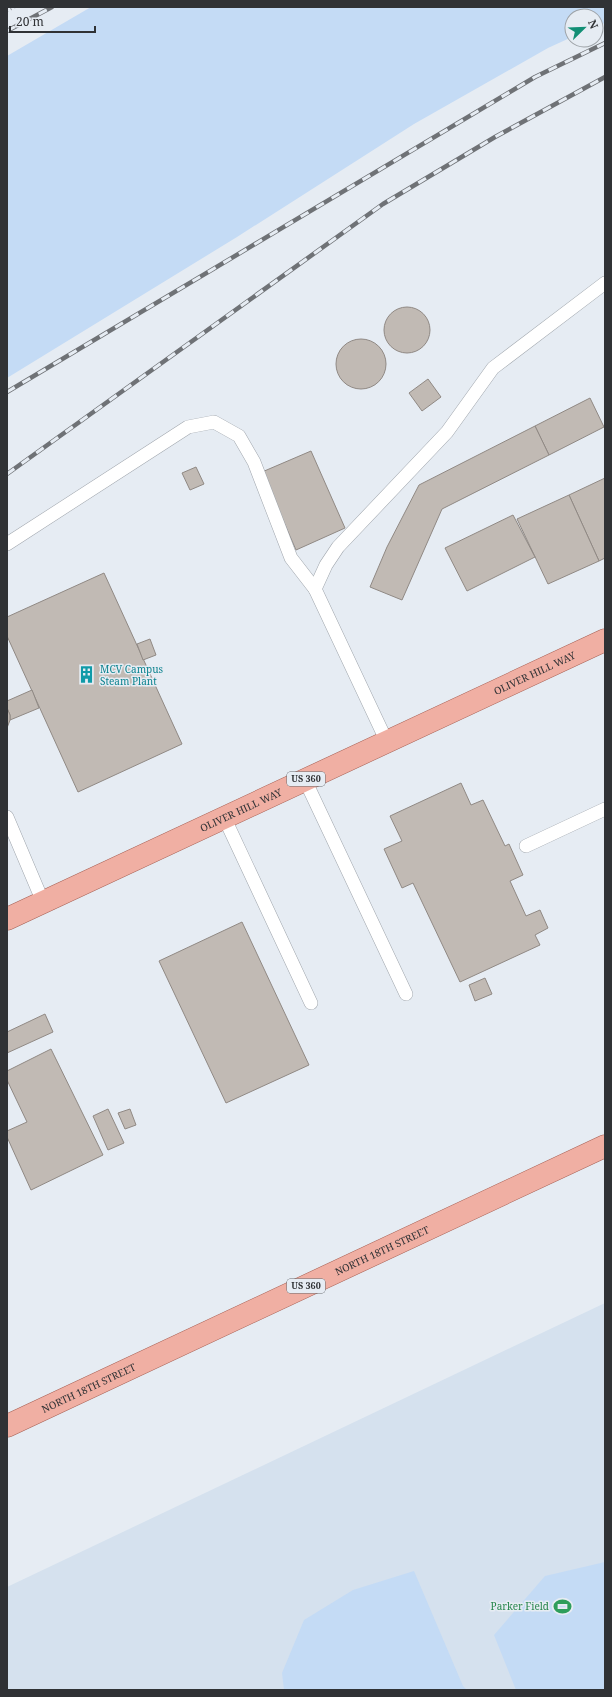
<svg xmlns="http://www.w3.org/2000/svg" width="612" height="1697" font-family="'Noto Serif',serif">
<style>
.built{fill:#d5e1ee}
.green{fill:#c4dbf5}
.building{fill:#c1bab4;stroke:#908984}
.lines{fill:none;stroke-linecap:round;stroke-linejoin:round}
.lane-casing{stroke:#a0a6ad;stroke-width:14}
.primary-casing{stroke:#a66054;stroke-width:23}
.path{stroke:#92969c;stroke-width:2.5;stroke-dasharray:1 3;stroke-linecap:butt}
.lane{stroke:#fff;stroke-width:13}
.primary{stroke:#f0afa3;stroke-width:22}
.rail-casing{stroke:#6f7276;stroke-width:4.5}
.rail{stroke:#e6ecf3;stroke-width:3;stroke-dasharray:9;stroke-linecap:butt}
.labels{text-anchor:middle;stroke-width:3;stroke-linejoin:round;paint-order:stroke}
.shield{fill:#e6ecf3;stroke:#676a6e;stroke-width:1}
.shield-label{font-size:9px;font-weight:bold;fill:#303235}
.culture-label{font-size:10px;fill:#0d838f;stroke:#e6ecf3;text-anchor:start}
.street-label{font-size:10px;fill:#303235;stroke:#e6ecf3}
.leisure-label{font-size:10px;fill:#27864d;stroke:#e6ecf3;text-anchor:end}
</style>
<rect width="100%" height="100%" fill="#e6ecf3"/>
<path class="built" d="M605,1303V1690H7V1587Z"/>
<g class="green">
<path d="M91,7H605V23L596,27V16H572V37L548,48L414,124L237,237L7,378V56Z"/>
<path d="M605,1562V1690H516L494,1635L545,1576Z"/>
<path d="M414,1571L463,1686L467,1690H284L282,1673L304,1620L353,1590Z"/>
</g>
<g class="building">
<circle cx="407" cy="330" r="23"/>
<circle cx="361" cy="364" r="25"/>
<path d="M428,379L441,397L422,411L409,393Z"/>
<path d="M590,398L604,427L549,455L535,426Z"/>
<path d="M535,426L549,455L442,509L402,600L370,587L387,547L419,485Z"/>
<path d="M311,451L345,528L296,550L262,472Z"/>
<path d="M196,467L204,484L190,490L182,473Z"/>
<path d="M605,478V558L599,561L569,495Z"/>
<path d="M569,495L599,561L548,584L517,519Z"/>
<path d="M513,515L535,557L467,591L445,548Z"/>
<path d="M104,573L182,744L78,792L7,636V617Z"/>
<path d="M150,639L156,655L143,660L137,644Z"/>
<path d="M32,690L39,708L10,720V715L7,708V701Z"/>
<path d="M7,708L10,715V720L7,728Z"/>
<path d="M461,783L471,805L483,800L505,846L509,844L523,875L510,881L526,916L540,910L548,928L535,935L540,945L460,982L413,883L402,888L384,849L402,841L390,816Z"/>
<path d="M242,922L309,1065L226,1103L159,961Z"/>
<path d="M485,978L492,994L475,1001L469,985Z"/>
<path d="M45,1014L53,1032L7,1053V1032Z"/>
<path d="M51,1049L103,1155L31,1190L7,1137V1131L27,1122L7,1080V1071Z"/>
<path d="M108,1109L124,1143L108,1150L93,1116Z"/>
<path d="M130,1109L136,1125L125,1129L118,1113Z"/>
</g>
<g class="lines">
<defs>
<g id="lane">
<path d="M7,544L188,427L214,422L239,436L254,462L291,558L315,589"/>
<path d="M387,742L315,589L326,565L338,547L447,432L493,368L605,283"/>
<path d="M305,780L406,994"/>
<path d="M7,817L43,902"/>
<path d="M224,817L311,1003"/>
<path d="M526,846L605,809"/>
</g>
<g id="primary">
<path id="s1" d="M7,919L605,640"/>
<path id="s2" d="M7,1426L605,1146"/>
</g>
</defs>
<use href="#lane" class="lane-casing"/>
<use href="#primary" class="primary-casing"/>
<path class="path" d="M7,11L15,7"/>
<use href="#lane" class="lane"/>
<use href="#primary" class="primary"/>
<defs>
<g id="rail">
<path d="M7,31L52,7"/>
<path d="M7,392L535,77L605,43"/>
<path d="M7,474L383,204L495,137L605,77"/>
</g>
</defs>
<use href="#rail" class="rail-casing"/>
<use href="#rail" class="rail"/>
</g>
<defs>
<symbol id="building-bare" viewBox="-9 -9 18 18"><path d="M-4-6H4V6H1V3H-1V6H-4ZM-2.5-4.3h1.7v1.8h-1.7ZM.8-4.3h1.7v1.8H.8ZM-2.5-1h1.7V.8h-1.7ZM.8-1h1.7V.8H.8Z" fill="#0f9aa8" stroke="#e6ecf3" stroke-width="2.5" paint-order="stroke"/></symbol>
<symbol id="stadium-bare" viewBox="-9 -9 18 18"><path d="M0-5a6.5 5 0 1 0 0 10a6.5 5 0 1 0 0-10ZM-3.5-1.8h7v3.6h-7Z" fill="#2e9e5b" stroke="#e6ecf3" stroke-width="2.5" paint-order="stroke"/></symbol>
</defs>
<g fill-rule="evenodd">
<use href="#building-bare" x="74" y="662" width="25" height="25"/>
<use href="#stadium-bare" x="550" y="1594" width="25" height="25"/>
</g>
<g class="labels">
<g class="shield">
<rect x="287" y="772" width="38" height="14" rx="3"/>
<rect x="287" y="1279" width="38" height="14" rx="3"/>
</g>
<g class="shield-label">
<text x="306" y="782">US 360</text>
<text x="306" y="1289">US 360</text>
</g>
<g class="culture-label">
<text x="100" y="673">MCV Campus<tspan x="100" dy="12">Steam Plant</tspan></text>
</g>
<g class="street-label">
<text dy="4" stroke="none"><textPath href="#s1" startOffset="582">OLIVER HILL WAY</textPath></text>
<text dy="4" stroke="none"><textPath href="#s1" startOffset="258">OLIVER HILL WAY</textPath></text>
<text dy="4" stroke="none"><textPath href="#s2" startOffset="414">NORTH 18TH STREET</textPath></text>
<text dy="4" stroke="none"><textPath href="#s2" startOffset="90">NORTH 18TH STREET</textPath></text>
</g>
<g class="leisure-label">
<text x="549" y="1610">Parker Field</text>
</g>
</g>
<rect width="612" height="1697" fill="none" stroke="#303235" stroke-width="16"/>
<g transform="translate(584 28) rotate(67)"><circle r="19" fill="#e6ecf3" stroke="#9da2a7"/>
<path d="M0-3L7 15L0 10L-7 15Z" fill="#128f75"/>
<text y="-6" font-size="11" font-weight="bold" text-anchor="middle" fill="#303235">N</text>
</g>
<path d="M10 26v6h85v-6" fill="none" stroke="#303235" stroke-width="2"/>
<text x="16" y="26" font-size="12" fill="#303235" stroke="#e6ecf3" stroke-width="3" paint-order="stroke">20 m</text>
</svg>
